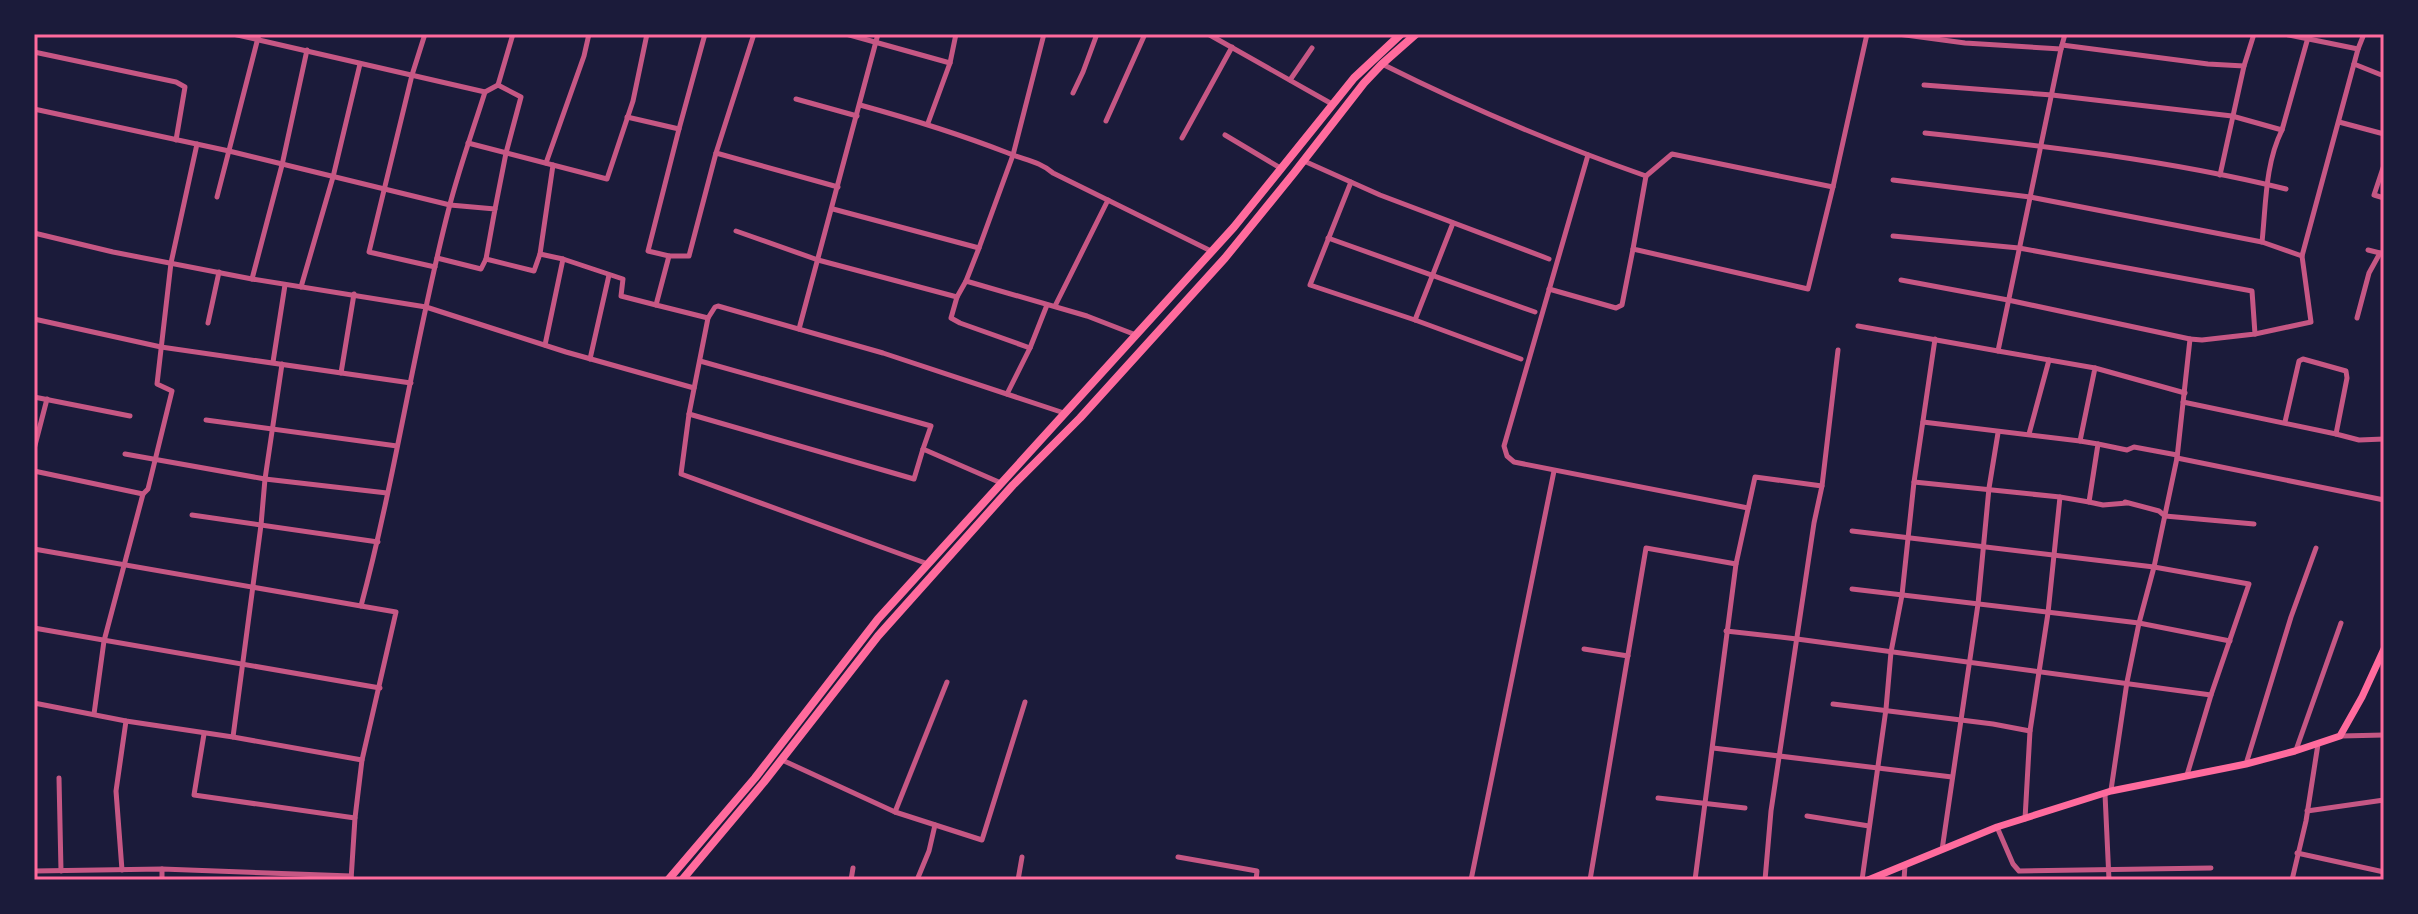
<svg xmlns="http://www.w3.org/2000/svg" width="2418" height="914" font-family="Cabin,sans-serif">
<style>
.lines{fill:none;stroke-linecap:round;stroke-linejoin:round}
.minor{stroke:#c65784;stroke-width:5}
.secondary{stroke:#ff6b9d;stroke-width:7}
.trunk{stroke:#ff6b9d;stroke-width:8}
.neatline{fill:none;stroke:#ff6b9d;stroke-width:3}
</style>
<rect width="100%" height="100%" fill="#1b1b3a"/>
<g class="lines">
<g class="minor">
<path d="M233,34L485,92"/>
<path d="M425,34L412,75L369,252L435,267"/>
<path d="M754,34L716,153L689,256H669L656,305L708,318L689,414L681,474L928,564"/>
<path d="M846,34L950,63"/>
<path d="M1208,34L1332,104"/>
<path d="M1898,34L1965,43L2061,49L2065,34"/>
<path d="M2062,45L2208,64L2244,66"/>
<path d="M2358,49L2364,34"/>
<path d="M34,52L176,82L185,87L176,140"/>
<path d="M1382,64C1468,107 1555,144 1646,176L1672,154L1833,187L1867,34"/>
<path d="M2354,64L2384,76"/>
<path d="M1290,80L1312,48"/>
<path d="M1924,85L2052,95L2232,116L2282,130L2309,34"/>
<path d="M1073,93L1083,72L1097,34"/>
<path d="M796,99L857,116"/>
<path d="M860,105C911,119 959,134 1008,153C1024,160 1039,161 1053,173L1211,251"/>
<path d="M34,109L229,151L450,205L495,209L486,259L534,271L540,254L563,259L623,279L621,296L656,305"/>
<path d="M627,117L679,129"/>
<path d="M1106,121L1145,34"/>
<path d="M2339,122L2384,134"/>
<path d="M928,123L950,63L956,34"/>
<path d="M1925,133C2046,146 2168,160 2286,189"/>
<path d="M1225,135L1282,169"/>
<path d="M1182,138L1232,47"/>
<path d="M468,143L607,179L633,101L647,34"/>
<path d="M716,153L838,187"/>
<path d="M1588,155L1504,446L1507,456L1514,462L1748,508"/>
<path d="M1304,161L1380,195L1549,259"/>
<path d="M546,163L584,56L589,34"/>
<path d="M2384,165L2374,195L2384,198"/>
<path d="M2220,175L2244,66L2254,34"/>
<path d="M1646,176L1633,249L1808,289L1833,187"/>
<path d="M1893,180L2030,197L2262,242L2302,256L2358,49L2284,34"/>
<path d="M1351,182L1310,285L1415,320L1521,359"/>
<path d="M217,197L259,34"/>
<path d="M495,209L506,153L521,97L498,85"/>
<path d="M833,209L979,248L1013,155L1044,34"/>
<path d="M736,231L818,260L957,297L966,281L1087,316L1136,335"/>
<path d="M34,233L113,252L252,279L426,307L566,352L694,388"/>
<path d="M1893,236L2019,248L2252,291L2255,334L2202,340L2190,339L2177,458L2154,567L2139,623L2127,682L2111,790"/>
<path d="M1328,238L1535,312"/>
<path d="M2262,242C2266,205 2265,164 2282,130"/>
<path d="M2368,250L2384,254"/>
<path d="M540,254L553,165"/>
<path d="M669,256L648,251L679,129L705,34"/>
<path d="M437,258L481,269L486,259"/>
<path d="M252,279L282,165L307,50"/>
<path d="M1901,280L2008,300L2190,339"/>
<path d="M966,281L979,248"/>
<path d="M301,287L333,177L360,64"/>
<path d="M1549,289L1616,308L1622,305L1633,249"/>
<path d="M957,297L951,318L960,323L1030,348"/>
<path d="M1055,306L1108,200"/>
<path d="M708,318L715,307L718,306L883,353L1064,413"/>
<path d="M2357,318L2369,273L2380,253"/>
<path d="M34,319L161,347L411,383"/>
<path d="M1415,320L1453,223"/>
<path d="M208,323L219,272"/>
<path d="M1858,326L1998,351"/>
<path d="M799,329L878,34"/>
<path d="M2255,334L2311,322L2302,256"/>
<path d="M545,345L563,259"/>
<path d="M590,359L609,275"/>
<path d="M700,361L931,426L923,449"/>
<path d="M273,362L285,285"/>
<path d="M2095,368L2185,393"/>
<path d="M341,373L354,294"/>
<path d="M1007,394L1030,348L1047,305"/>
<path d="M34,397L130,416"/>
<path d="M2183,402L2336,434L2347,378L2346,371L2303,359L2299,361L2285,422"/>
<path d="M689,414L914,479L923,449L1001,483"/>
<path d="M206,420L397,446"/>
<path d="M1923,422L2080,441"/>
<path d="M2029,434L2049,360"/>
<path d="M2336,434L2359,440L2384,439"/>
<path d="M2098,444L2127,450L2134,447L2177,455"/>
<path d="M34,449L47,399"/>
<path d="M125,454L265,479L387,493"/>
<path d="M2177,458L2384,500"/>
<path d="M34,471L143,494L104,641L94,714"/>
<path d="M1914,482L2060,497"/>
<path d="M1822,486L1838,350"/>
<path d="M143,494L148,489L172,391L157,384L171,263L197,144"/>
<path d="M2089,502L2103,505L2127,503"/>
<path d="M2125,502L2159,511L2165,516L2254,524"/>
<path d="M192,515L378,542"/>
<path d="M1852,531L2154,567L2249,584L2211,695L2187,775"/>
<path d="M34,549L361,606"/>
<path d="M1852,589L2139,623L2230,641"/>
<path d="M34,628L380,688"/>
<path d="M1726,631L1797,639L2211,695"/>
<path d="M1584,649L1628,656"/>
<path d="M34,703L126,721L233,737L362,760"/>
<path d="M1833,704L1993,724L2030,731"/>
<path d="M204,734L194,795L355,818"/>
<path d="M2341,736L2384,735"/>
<path d="M233,737L261,525L265,479L282,364"/>
<path d="M1713,748L1952,777"/>
<path d="M2296,750L2341,623"/>
<path d="M782,760L895,812L982,840L1025,702"/>
<path d="M2246,764L2291,617L2316,548"/>
<path d="M59,778L61,871"/>
<path d="M2105,794L2109,880"/>
<path d="M1658,798L1745,808"/>
<path d="M2307,811L2384,800"/>
<path d="M895,812L947,682"/>
<path d="M1807,816L1869,826"/>
<path d="M2025,819L2030,731L2048,613L2060,497L2089,502L2098,444L2080,441L2095,368L1998,351L2061,49"/>
<path d="M1997,827L2013,864L2019,871L2211,868"/>
<path d="M1942,850L1978,604L1989,488L1998,433"/>
<path d="M2297,853L2384,872"/>
<path d="M1178,857L1257,871L1256,880"/>
<path d="M162,869V880"/>
<path d="M122,870L116,791L126,721"/>
<path d="M34,871L162,869L351,876"/>
<path d="M351,880L355,818L362,760L396,612L361,606C396,475 415,339 449,208C459,169 473,130 485,92L498,85L513,34"/>
<path d="M851,880L853,868"/>
<path d="M917,880L929,851L935,825"/>
<path d="M1018,880L1022,857"/>
<path d="M1471,880L1554,471"/>
<path d="M1590,880L1646,548L1736,564"/>
<path d="M1695,880L1736,564L1755,477L1822,486L1814,523L1771,811L1765,880"/>
<path d="M1862,880L1886,709L1891,652L1902,595L1914,482L1935,339"/>
<path d="M1904,880L1905,865"/>
<path d="M2292,880L2306,821L2318,744"/>
</g>
<path class="secondary" d="M1868,880L1997,827L2111,791L2246,764L2295,751L2340,736L2362,697L2384,649"/>
<g class="trunk">
<path d="M668,880L755,778L878,619L1234,227L1354,78L1401,34"/>
<path d="M682,880L764,782L878,636L1013,485L1080,418L1225,258L1294,173L1364,83L1382,64L1416,34"/>
</g>
</g>
<rect width="2418" height="914" fill="none" stroke="#1b1b3a" stroke-width="72"/>
<rect x="36" y="36" width="2346" height="842" class="neatline"/>
</svg>
